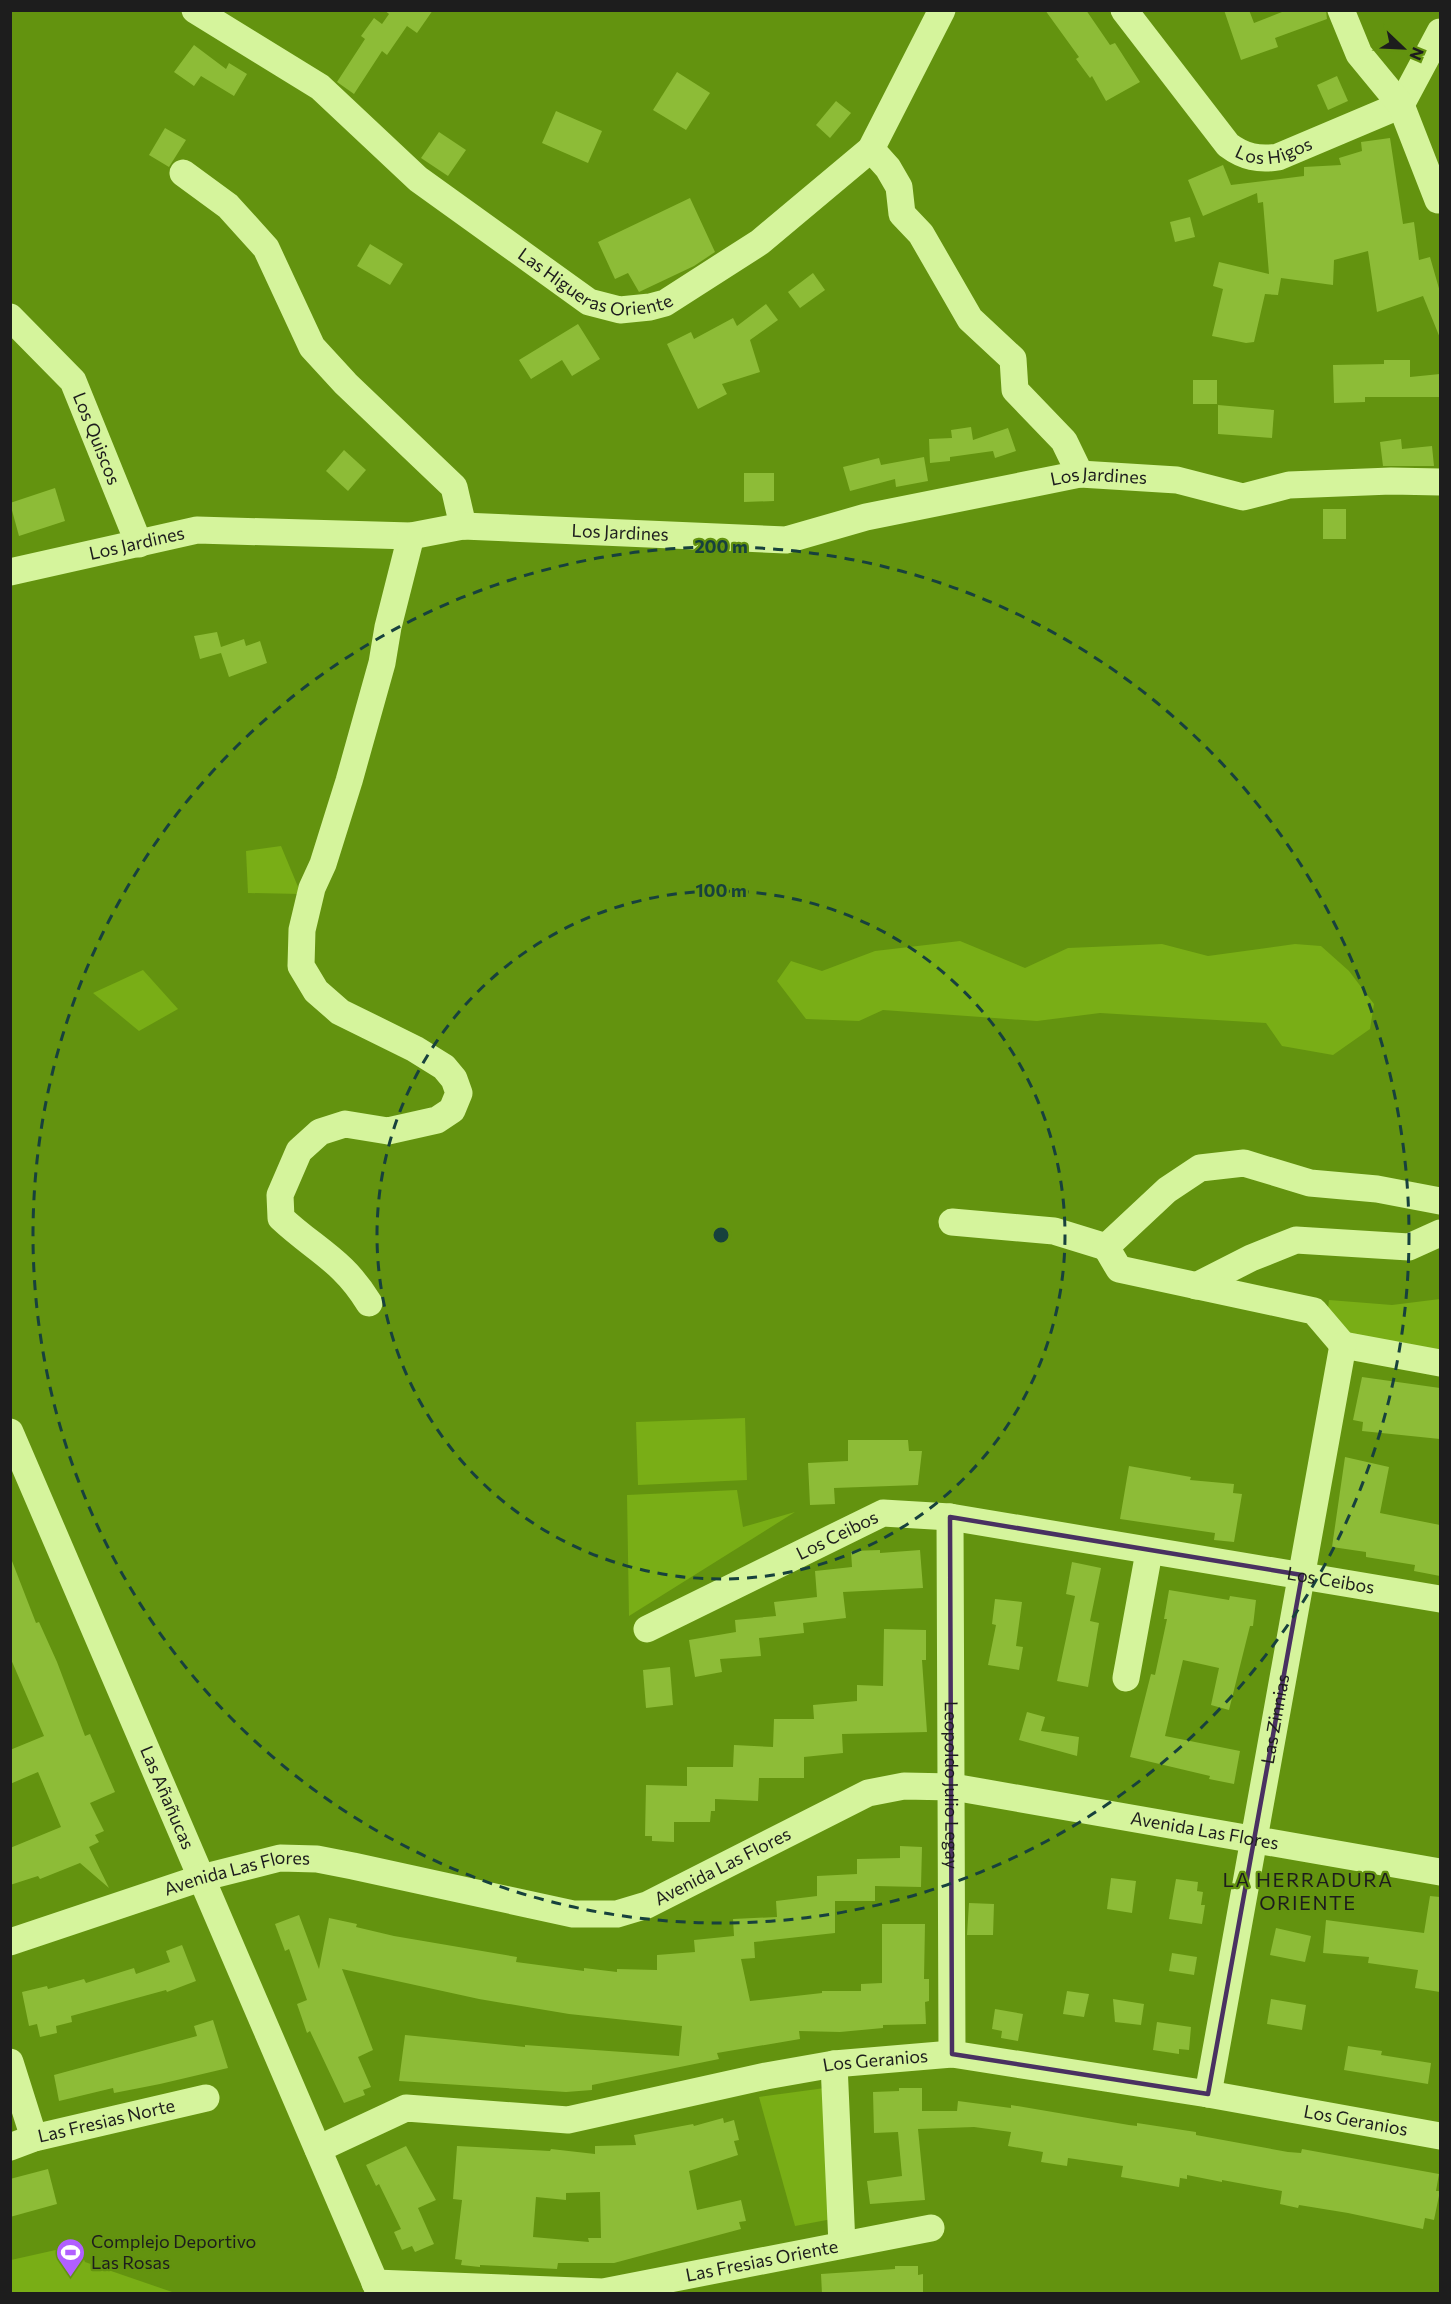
<svg xmlns="http://www.w3.org/2000/svg" width="1451" height="2304" font-family="Commissioner,sans-serif">
<style>
.green{fill:#79ae16}
.building{fill:#8dbc37;fill-rule:evenodd}
.lines{fill:none;stroke-linecap:round;stroke-linejoin:round}
.minor{stroke:#d5f49c;stroke-width:27}
.marked{fill:none;stroke:#493161;stroke-width:4.5;stroke-linejoin:round}
.ring{fill:none;stroke:#17413d;stroke-width:3;stroke-dasharray:10 8}
.labels{text-anchor:middle;stroke-width:4.5;stroke-linejoin:round;paint-order:stroke}
.street-label{font-size:18px;fill:#1d1d1d;stroke:#63930f}
.poi-label{font-size:18px;fill:#1d1d1d;stroke:#63930f;text-anchor:start}
.neighbourhood-label{font-size:20px;letter-spacing:1.5px;fill:#1d1d1d;stroke:#63930f}
.centre{fill:#17413d;stroke:#63930f;stroke-width:3}
.ring-label{font-size:18px;text-anchor:middle;font-weight:bold;fill:#17413d;stroke:#63930f;stroke-width:4.5;stroke-linejoin:round;paint-order:stroke}
</style>
<rect width="100%" height="100%" fill="#63930f"/>
<g class="green">
<path d="M281,846L301,894L248,893L246,851Z"/>
<path d="M960,941L1025,968L1068,948L1162,944L1208,956L1295,944L1321,946L1349,971L1374,1004L1370,1029L1333,1055L1282,1046L1266,1023L1100,1013L1037,1021L883,1010L859,1021L806,1019L777,981L791,961L822,971L875,951Z"/>
<path d="M143,970L178,1009L139,1031L93,993Z"/>
<path d="M1440,1299V1351L1325,1332L1329,1300L1392,1305Z"/>
<path d="M745,1418L747,1480L638,1485L636,1422Z"/>
<path d="M737,1490L743,1527L795,1512L629,1616L627,1495Z"/>
<path d="M825,2088L832,2219L795,2226L759,2097Z"/>
<path d="M78,2245L85,2262L175,2293H11V2260Z"/>
</g>
<g class="building">
<path d="M384,10H433L417,33L407,26L387,55L382,51L354,94L337,82L365,39L361,36L374,18L382,24L389,14Z"/>
<path d="M1045,10H1086L1110,45L1115,43L1140,82L1106,101L1092,76L1090,78L1076,59L1079,57Z"/>
<path d="M1224,10H1249L1254,23L1287,10H1326L1327,19L1275,38L1278,47L1241,60Z"/>
<path d="M194,45L226,69L229,63L247,74L234,96L201,76L194,86L174,72Z"/>
<path d="M677,72L710,93L686,130L653,110Z"/>
<path d="M1337,76L1348,101L1328,110L1317,85Z"/>
<path d="M836,101L851,113L830,138L816,125Z"/>
<path d="M556,111L602,131L588,163L542,143Z"/>
<path d="M165,128L186,140L169,167L149,155Z"/>
<path d="M439,132L466,150L448,176L421,158Z"/>
<path d="M1390,138L1403,224L1414,222L1419,260L1430,257L1440,292V338L1423,296L1377,312L1368,251L1334,260L1333,285L1281,278L1278,295L1265,294L1254,342L1246,343L1212,336L1223,289L1213,286L1219,262L1269,274L1263,202L1258,203L1257,193L1203,216L1188,180L1223,165L1231,185L1304,176V167L1341,165L1339,158L1362,151L1361,142Z"/>
<path d="M690,198L715,252L694,266L639,292L628,273L615,279L598,242Z"/>
<path d="M1190,217L1195,237L1175,242L1170,222Z"/>
<path d="M370,244L403,264L390,285L357,266Z"/>
<path d="M813,273L825,290L800,308L788,292Z"/>
<path d="M766,304L778,320L750,340L760,372L722,384L727,394L698,409L667,344L691,332L694,339L733,318L737,326Z"/>
<path d="M578,324L600,359L572,376L562,360L531,379L519,360Z"/>
<path d="M1384,360H1410V377L1440,374V397H1365V402L1334,403L1333,365L1384,364Z"/>
<rect x="1193" y="380" width="24" height="24"/>
<path d="M1218,405L1274,410L1272,438L1218,434Z"/>
<path d="M971,427L973,440L1008,428L1016,451L995,458L993,451L950,457V461L930,463L929,439L952,438L951,430Z"/>
<path d="M1401,439L1402,449L1432,446L1434,466H1383L1380,442Z"/>
<path d="M344,450L366,470L348,491L326,471Z"/>
<path d="M924,457L928,481L896,487L895,479L850,491L843,467L879,458L881,465Z"/>
<path d="M744,473H774V501L744,502Z"/>
<path d="M55,488L65,521L19,536L10,503Z"/>
<rect x="1323" y="509" width="23" height="30"/>
<path d="M217,632L221,647L244,639L246,646L260,641L267,663L229,677L221,653L200,659L194,636Z"/>
<path d="M1362,1377L1440,1388V1439L1362,1431L1363,1422L1353,1420Z"/>
<path d="M848,1440H908L909,1451H922L918,1485L834,1488L835,1504L810,1505L808,1463L848,1461Z"/>
<path d="M1345,1457L1389,1467L1380,1513L1440,1525V1576L1414,1571L1415,1565L1366,1557V1552L1332,1547Z"/>
<path d="M1129,1466L1191,1477L1190,1480L1234,1484L1233,1493L1242,1494L1234,1542L1214,1540L1215,1533L1120,1519Z"/>
<path d="M880,1550V1553L920,1550L923,1588L843,1592L846,1618L803,1623L804,1633L759,1638L761,1656L720,1659L722,1672L695,1677L689,1640L736,1632L735,1620L776,1616L774,1602L817,1597L815,1571L852,1567L851,1551Z"/>
<path d="M12,1561L36,1623L39,1622L57,1662L85,1736L90,1734L115,1792L90,1803L104,1831L95,1835L99,1842L89,1847L109,1888L80,1863L40,1879L38,1876L10,1885V1848L61,1827L38,1772L10,1784V1750L44,1736L10,1657Z"/>
<path d="M1072,1562L1101,1568L1090,1621L1099,1623L1088,1687L1057,1681L1075,1596L1066,1594Z"/>
<path d="M1169,1590L1229,1600L1230,1596L1256,1600L1253,1626H1250L1229,1710L1211,1705L1219,1668L1183,1660L1165,1736L1240,1751L1234,1784L1209,1779L1210,1776L1130,1757L1151,1674L1155,1675L1167,1619H1164Z"/>
<path d="M995,1599L1022,1602L1016,1646L1023,1647L1019,1670L988,1665L996,1625L992,1624Z"/>
<path d="M884,1629L926,1630V1660H922L927,1732L842,1734L843,1753L804,1757V1778H759L758,1801L715,1799V1811H711L710,1822H674V1842L652,1841V1836H645L646,1785L687,1786V1767H733L734,1745L773,1747L774,1719H814L813,1705L857,1701V1685L883,1686Z"/>
<path d="M670,1667L673,1705L646,1708L643,1670Z"/>
<path d="M1027,1712L1045,1717L1041,1731L1079,1737L1077,1756L1019,1740Z"/>
<path d="M900,1846L922,1847L921,1887L875,1886V1901H835V1933L754,1942L755,1958L741,1959L750,2001L822,1993V1991H861V1984L882,1983V1924H925L924,1979H929V2001L925,2002L926,2024L883,2025V2028L840,2032L799,2031L800,2039L717,2053L719,2059L592,2085V2090L566,2092L399,2081L405,2035L525,2047V2045L679,2056L682,2026L569,2014L479,1999L342,1969L373,2050L358,2057L371,2087L363,2090L365,2095L344,2103L310,2031L307,2033L297,2004L307,2000L289,1949L285,1951L275,1924L299,1915L319,1969L329,1918L357,1924L356,1927L394,1936L517,1957L516,1962L584,1971V1968L617,1972V1969L657,1970V1955L695,1952L694,1940L734,1936L733,1919L777,1917L776,1901L817,1896V1876L857,1874V1859L900,1858Z"/>
<path d="M1111,1878L1136,1881L1132,1913L1107,1909Z"/>
<path d="M1176,1879L1198,1882L1197,1891L1203,1892L1201,1905H1205L1202,1924L1169,1919Z"/>
<path d="M1430,1896L1440,1897V1992L1415,1988L1418,1970L1368,1963L1369,1957L1323,1953L1326,1920L1424,1933Z"/>
<path d="M969,1903L994,1904L993,1935H967Z"/>
<path d="M1276,1928L1311,1936L1305,1962L1270,1955Z"/>
<path d="M182,1945L196,1981L167,1992L166,1990L71,2016L72,2022L56,2026L57,2033L40,2037L37,2024L29,2026L22,1992L47,1986L48,1989L84,1979L86,1983L134,1968L136,1974L170,1962L166,1951Z"/>
<path d="M1172,1953L1197,1957L1194,1975L1169,1971Z"/>
<path d="M1067,1991L1089,1994L1084,2017L1063,2014Z"/>
<path d="M1113,1999L1144,2004L1141,2025L1115,2022Z"/>
<path d="M1271,1999L1306,2005L1302,2030L1267,2024Z"/>
<path d="M995,2009L1023,2014L1018,2041L1001,2038L1002,2031L992,2029Z"/>
<path d="M213,2020L228,2068L160,2084L114,2093L113,2088L59,2101L54,2075L197,2036L194,2026Z"/>
<path d="M1157,2022L1191,2027L1189,2050L1179,2049V2054L1153,2050Z"/>
<path d="M1348,2046L1382,2051L1381,2055L1431,2063L1428,2084L1344,2070Z"/>
<path d="M899,2088H922V2111H957L958,2101L1011,2108V2105L1129,2125L1137,2126V2123L1196,2132V2135L1288,2152L1301,2153L1302,2149L1439,2174L1436,2191H1440L1434,2220L1425,2218L1423,2229L1348,2213L1299,2205L1298,2208L1280,2204L1282,2191L1222,2180V2182L1187,2175V2179L1180,2178L1179,2187L1121,2177L1123,2166L1068,2158L1067,2166L1041,2162L1043,2152L1008,2146L1011,2132L974,2127L918,2129L925,2200L870,2204L867,2181L902,2176L898,2132L874,2133L873,2092L899,2091Z"/>
<path d="M723,2118L724,2123L734,2120L739,2140L734,2141L738,2155L689,2171L697,2210L741,2200L746,2221L739,2222L741,2229L614,2263H558L557,2269L480,2265V2267L461,2265L462,2260L455,2259L462,2200L453,2199L457,2146L550,2151L551,2149L595,2154V2146L636,2145L634,2135L693,2124L694,2126ZM600,2192L601,2238H588L589,2242L533,2237L536,2197L566,2200V2193Z"/>
<path d="M406,2146L436,2200L418,2208L434,2244L415,2252L412,2246L402,2250L394,2232L401,2229L379,2184L376,2186L366,2165Z"/>
<path d="M48,2169L57,2204L10,2217V2179Z"/>
<path d="M895,2266H918V2275L923,2274V2294H822L821,2274L895,2269Z"/>
</g>
<g class="lines">
<g class="minor">
<path id="s1" d="M195,10L320,87L418,179L589,302L620,310L650,307L665,303L760,242L871,149L942,10"/>
<path id="s2" d="M1124,10L1228,145C1244,157 1259,160 1278,157L1401,105L1440,32"/>
<path d="M1341,10L1359,54L1401,105L1438,200L1440,199"/>
<path d="M871,149L888,168L899,187L902,214L921,234L970,319L1013,359L1015,390L1064,441L1080,474"/>
<path d="M183,173L228,206L266,248L312,347L346,384L454,487L463,526"/>
<path id="s3" d="M10,317L73,381L139,544"/>
<path id="s4" d="M10,572L197,530L411,536L463,526L786,540L866,517L1080,474L1177,480L1243,497L1289,485L1391,481L1440,482"/>
<path d="M952,1222L1054,1231L1106,1247"/>
<path d="M1196,1286L1251,1258L1296,1240L1409,1247L1440,1233"/>
<path d="M369,1303C343,1260 315,1250 281,1218L280,1195L299,1151L320,1132L345,1124L388,1131L437,1120L452,1110L459,1093L454,1079L444,1067L415,1049L340,1012L316,991L301,966L302,930L312,888L323,864L349,781L382,663L388,627L411,536"/>
<path d="M1343,1345L1314,1311L1119,1269L1106,1247L1167,1190L1200,1168L1244,1163L1310,1183L1377,1189L1440,1201"/>
<path d="M1343,1345L1440,1363"/>
<path id="s5" d="M10,1432L380,2294"/>
<path id="s6" d="M950,1517L952,2054"/>
<path id="s7" d="M647,1629L883,1513L950,1517L1440,1599"/>
<path d="M1126,1678L1149,1552"/>
<path id="s8" d="M10,1942L201,1878L280,1858L317,1859L353,1866L573,1914H617L647,1905L868,1793L904,1786L953,1787L1440,1872"/>
<path d="M10,2062L34,2138"/>
<path d="M834,2064L842,2245"/>
<path id="s9" d="M1208,2094L1343,1345"/>
<path id="s10" d="M10,2147L34,2138L206,2098"/>
<path id="s11" d="M318,2149L406,2108L568,2120L766,2076L834,2064L952,2054L1208,2094L1440,2136"/>
<path id="s12" d="M375,2283L603,2292L931,2228"/>
</g>
</g>
<path class="marked" d="M950,1517L1302,1575L1208,2094L952,2054Z"/>
<g class="ring">
<circle cx="721" cy="1235" r="344"/>
<circle cx="721" cy="1235" r="688"/>
</g>
<defs>
<symbol id="stadium-pin" viewBox="-11 -11 22 30"><path d="M0 17L-7.5 6A9.5 9.5 0 1 1 7.5 6Z" fill="#b15fff" stroke="#63930f"/><path d="M0-5a6.5 5 0 1 0 0 10a6.5 5 0 1 0 0-10ZM-3.5-1.8h7v3.6h-7Z" fill="#fff"/></symbol>
</defs>
<g fill-rule="evenodd">
<use href="#stadium-pin" x="54" y="2236" width="33" height="45"/>
</g>
<g class="labels">
<g class="street-label">
<text dy="6" stroke="none"><textPath href="#s2" startOffset="220">Los Higos</textPath></text>
<text dy="6" stroke="none"><textPath href="#s1" startOffset="492">Las Higueras Oriente</textPath></text>
<text dy="6" stroke="none"><textPath href="#s3" startOffset="152">Los Quiscos</textPath></text>
<text dy="6" stroke="none"><textPath href="#s4" startOffset="1102">Los Jardines</textPath></text>
<text dy="6" stroke="none"><textPath href="#s4" startOffset="616">Los Jardines</textPath></text>
<text dy="6" stroke="none"><textPath href="#s4" startOffset="130">Los Jardines</textPath></text>
<text dy="6" stroke="none"><textPath href="#s7" startOffset="212">Los Ceibos</textPath></text>
<text dy="6" stroke="none"><textPath href="#s7" startOffset="716">Los Ceibos</textPath></text>
<text dy="6" stroke="none"><textPath href="#s9" startOffset="381">Las Zinnias</textPath></text>
<text dy="6" stroke="none"><textPath href="#s6" startOffset="268">Leopoldo Julio Legay</textPath></text>
<text dy="6" stroke="none"><textPath href="#s5" startOffset="398">Las Añañucas</textPath></text>
<text dy="6" stroke="none"><textPath href="#s8" startOffset="1246">Avenida Las Flores</textPath></text>
<text dy="6" stroke="none"><textPath href="#s8" startOffset="742">Avenida Las Flores</textPath></text>
<text dy="6" stroke="none"><textPath href="#s8" startOffset="238">Avenida Las Flores</textPath></text>
<text dy="6" stroke="none"><textPath href="#s11" startOffset="573">Los Geranios</textPath></text>
<text dy="6" stroke="none"><textPath href="#s11" startOffset="1059">Los Geranios</textPath></text>
<text dy="6" stroke="none"><textPath href="#s10" startOffset="100">Las Fresias Norte</textPath></text>
<text dy="6" stroke="none"><textPath href="#s12" startOffset="390">Las Fresias Oriente</textPath></text>
</g>
<g class="poi-label">
<text x="91" y="2248">Complejo Deportivo<tspan x="91" dy="21">Las Rosas</tspan></text>
</g>
<g class="neighbourhood-label">
<text x="1308" y="1887">LA HERRADURA<tspan x="1308" dy="23">ORIENTE</tspan></text>
</g>
</g>
<circle cx="721" cy="1235" r="9" class="centre"/>
<g class="ring-label">
<text x="721" y="553">200 m</text>
<text x="721" y="897">100 m</text>
</g>
<rect width="1451" height="2304" fill="none" stroke="#1d1d1d" stroke-width="24"/>
<g transform="translate(1403 48) rotate(113)" stroke="#63930f" stroke-width="4.5" paint-order="stroke">
<path d="M0-4.5L10 22L0 15L-10 22Z" fill="#1d1d1d"/>
<text y="-9" font-size="16" font-weight="bold" text-anchor="middle" fill="#1d1d1d">N</text>
</g>
</svg>
